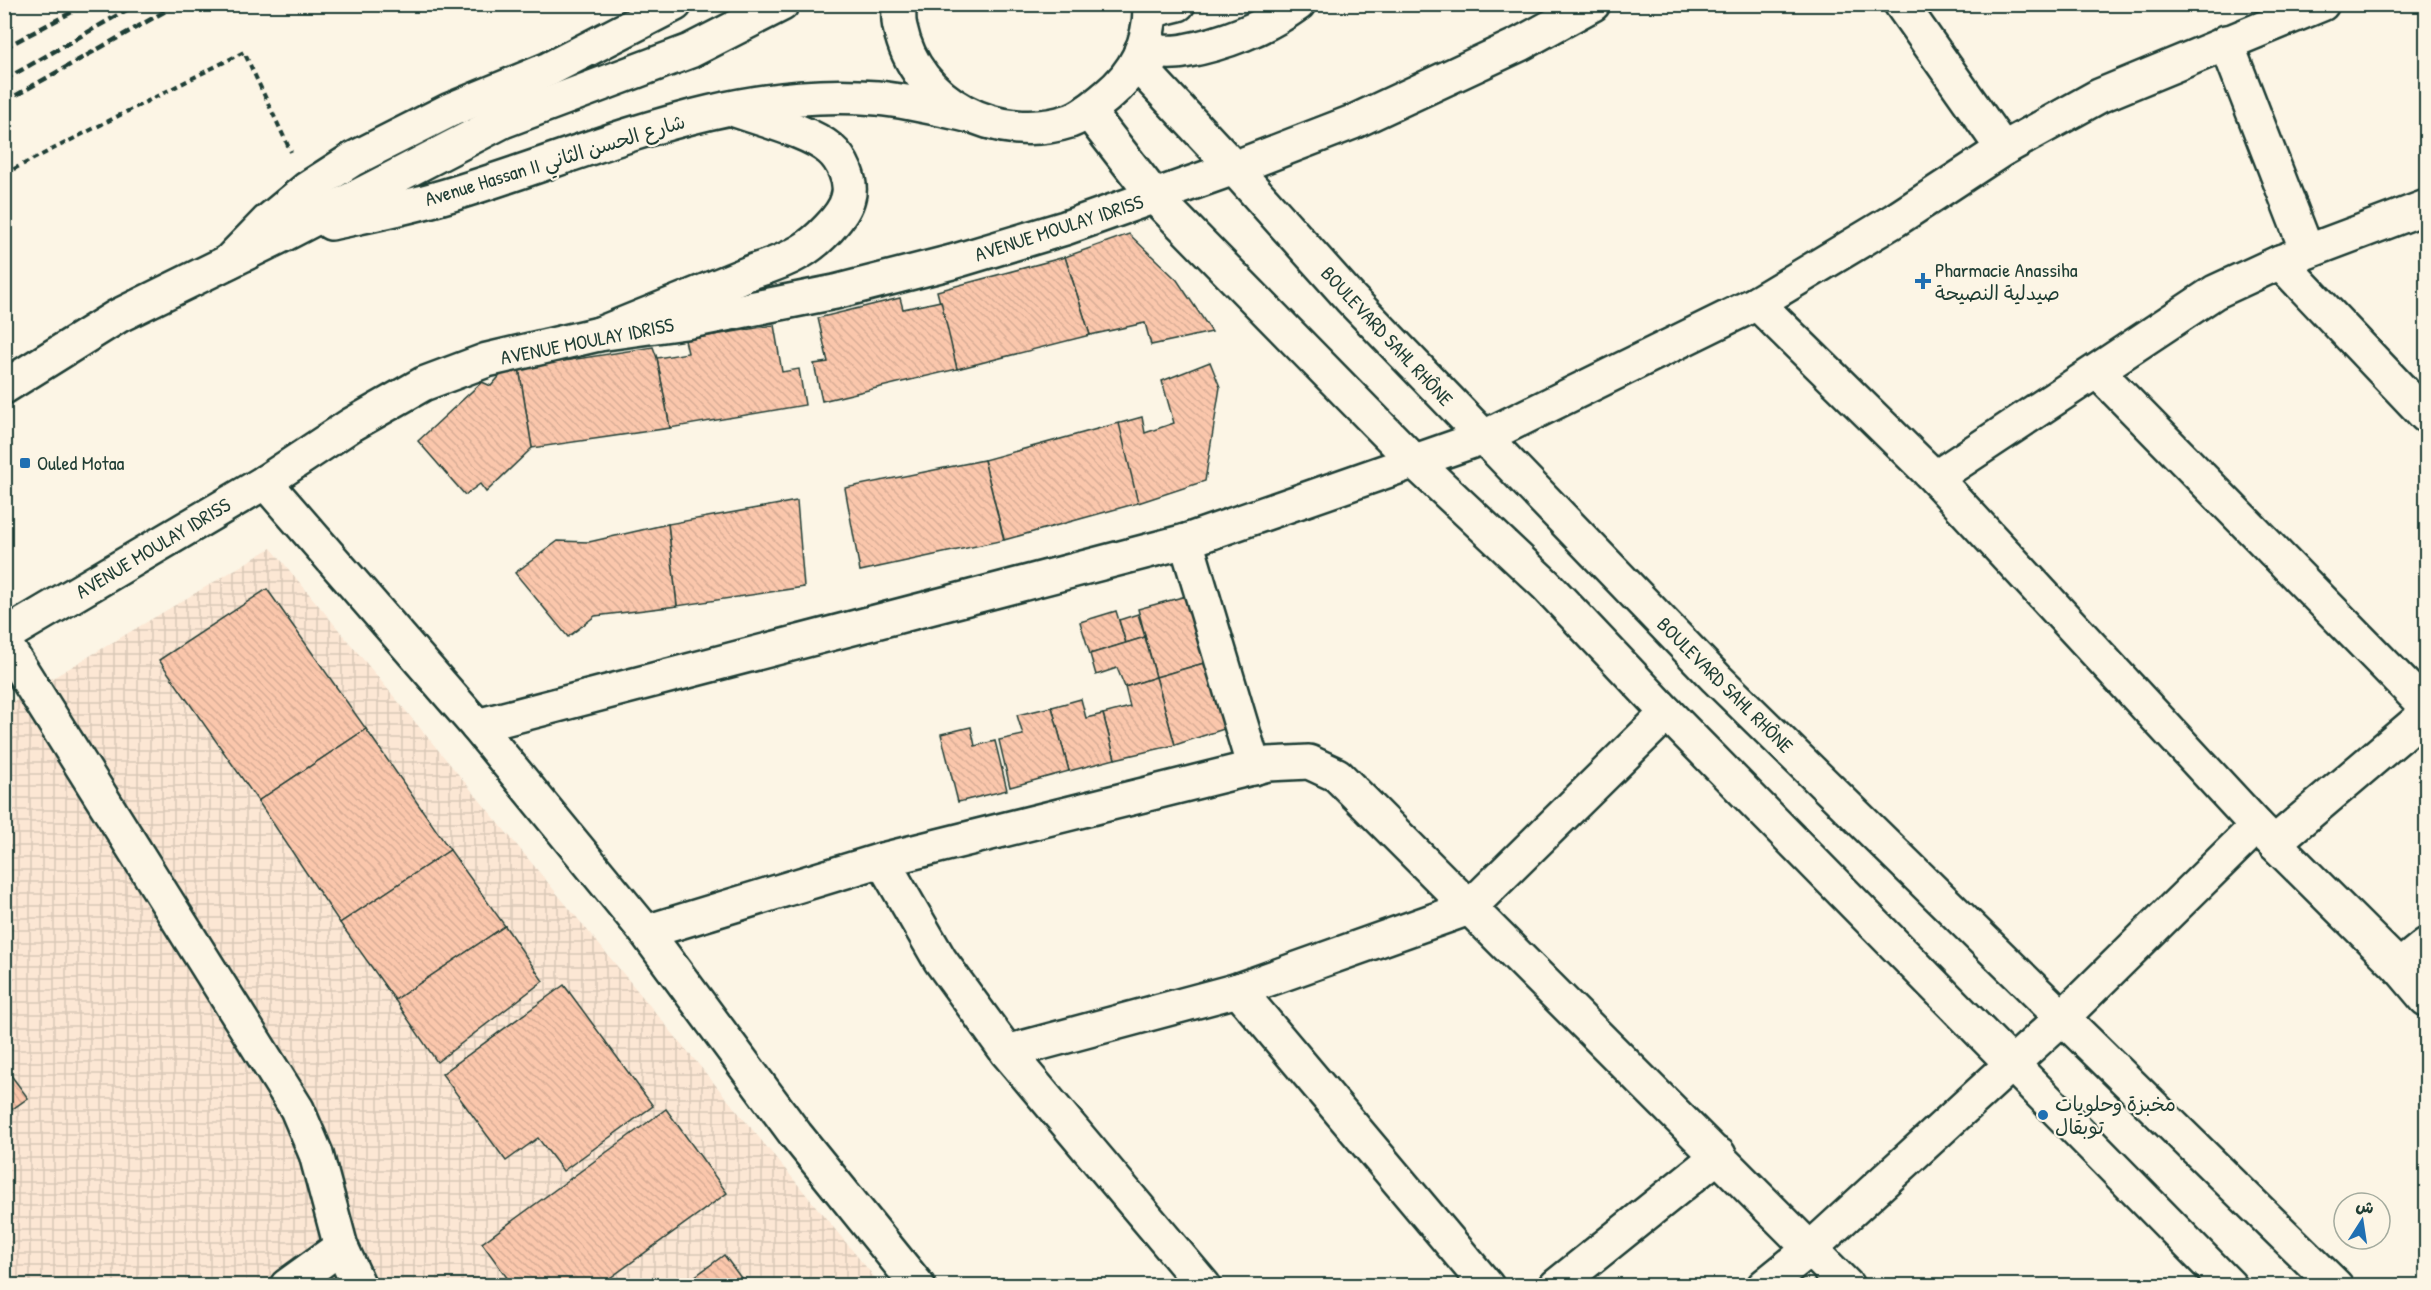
<svg xmlns="http://www.w3.org/2000/svg" width="2431" height="1290" font-family="'Patrick Hand','Playpen Sans Arabic',sans-serif">
<style>
.industrial{fill:url(#industrial-grid)}
.building{fill:url(#building-back-hatch);stroke:#1f3d34;stroke-width:1.5}
.lines{fill:none;stroke-linecap:round;stroke-linejoin:round}
.minor-casing{stroke:#1f3d34;stroke-width:38}
.major-casing{stroke:#1f3d34;stroke-width:38}
.highway-casing{stroke:#1f3d34;stroke-width:38}
.path{stroke:#1f3d34;stroke-width:4;stroke-dasharray:6 4.5;stroke-linecap:butt}
.minor{stroke:#fcf5e5;stroke-width:33}
.major{stroke:#fcf5e5;stroke-width:33}
.highway{stroke:#fcf5e5;stroke-width:33}
.rail{stroke:#1f3d34;stroke-width:4.5;stroke-dasharray:9 4.5;stroke-linecap:butt}
.poi-dot{fill:#1f6fb2;stroke:#fcf5e5;stroke-width:2}
.labels{text-anchor:middle;stroke-width:4.5;stroke-linejoin:round;paint-order:stroke}
.street-label{font-size:20px;fill:#1f3d34;stroke:#fcf5e5}
.poi-label{font-size:20px;fill:#1f3d34;stroke:#fcf5e5;text-anchor:start}
</style>
<defs>
<pattern id="industrial-grid" width="8" height="8" patternUnits="userSpaceOnUse" patternTransform="scale(1.5)"><rect width="8" height="8" fill="#fce7d4"/><path d="M0 4h8M4 0v8" fill="none" stroke="#d8c7b7"/></pattern>
<pattern id="building-back-hatch" width="6" height="6" patternUnits="userSpaceOnUse" patternTransform="scale(1.5)"><rect width="6" height="6" fill="#fbc7ac"/><path d="M-1 5l2 2M0 0l6 6M5-1l2 2" fill="none" stroke="#d7ac95"/></pattern>
</defs>
<rect width="100%" height="100%" fill="#fcf5e5"/>
<filter id="ink" filterUnits="userSpaceOnUse"><feTurbulence type="fractalNoise" baseFrequency=".0167" numOctaves="2"/><feDisplacementMap in="SourceGraphic" scale="12" xChannelSelector="R" yChannelSelector="G"/><feConvolveMatrix kernelMatrix="1 2 1 2 8 2 1 2 1" color-interpolation-filters="sRGB"/></filter>
<g filter="url(#ink)">
<path class="industrial" d="M271,548L881,1285H5L4,707Z"/>
<g class="building">
<path d="M1129,234L1177,280L1212,332L1151,345L1145,323L1090,335L1065,257Z"/>
<path d="M1065,257L1090,335L957,369L937,291Z"/>
<path d="M900,298L903,309L941,301L957,369L822,401L814,364L828,362L818,318Z"/>
<path d="M774,325L782,372L799,369L805,405L670,428L657,358L688,353L685,340Z"/>
<path d="M653,347L657,358L670,428L532,448L519,368Z"/>
<path d="M1210,362L1220,387L1205,481L1138,503L1113,425L1142,417L1145,433L1174,423L1162,381Z"/>
<path d="M519,368L532,448L486,492L480,484L465,495L418,441L482,382L491,386L504,371Z"/>
<path d="M1119,423L1138,503L1004,540L984,460Z"/>
<path d="M984,460L1004,540L860,571L845,488Z"/>
<path d="M797,501L804,587L677,606L668,524Z"/>
<path d="M668,524L677,606L595,616L568,637L515,573L558,541L589,542Z"/>
<path d="M267,589L366,729L258,801L159,660Z"/>
<path d="M1190,595L1211,661L1156,677L1138,609Z"/>
<path d="M1116,611L1126,643L1090,654L1080,622Z"/>
<path d="M1138,614L1145,637L1126,643L1119,620Z"/>
<path d="M1145,637L1156,677L1125,687L1117,668L1096,675L1090,654Z"/>
<path d="M1211,661L1233,726L1175,745L1156,677Z"/>
<path d="M1156,677L1175,745L1115,759L1103,714L1130,707L1125,687Z"/>
<path d="M1081,699L1086,718L1103,714L1115,759L1069,771L1052,707Z"/>
<path d="M1052,707L1069,771L1010,787L999,740L1023,735L1017,715Z"/>
<path d="M971,727L975,746L995,741L1007,790L958,802L941,734Z"/>
<path d="M366,729L450,850L340,923L258,801Z"/>
<path d="M450,850L505,926L395,1000L340,923Z"/>
<path d="M505,926L543,981L437,1062L395,1000Z"/>
<path d="M564,985L653,1106L563,1171L538,1138L506,1161L442,1074Z"/>
<path d="M4,1066L28,1098L4,1115Z"/>
<path d="M666,1109L727,1193L599,1286H513L482,1243Z"/>
<path d="M724,1255L747,1286H682Z"/>
</g>
<g class="lines">
<defs>
<g id="minor">
<path d="M1901,4L2003,149"/>
<path d="M2226,42L2307,251"/>
<path d="M1136,63L1234,168L1351,299L1716,678L2336,1286"/>
<path d="M1088,111L1154,196L1415,462L1546,585L1667,713L2230,1286"/>
<path d="M2280,262L2426,416"/>
<path d="M1757,303L1935,478L2257,826L2399,967L2426,999"/>
<path d="M2098,372L2426,707"/>
<path d="M1935,478L2215,292L2280,262L2426,207"/>
<path d="M265,482L477,726L646,932L796,1135L918,1286"/>
<path d="M1186,541L1254,768"/>
<path d="M4,636L265,482L351,425L423,384L487,360L599,334L685,322L835,292L952,262L1065,228L1234,168L1353,122L1520,44L1593,4"/>
<path d="M4,642L297,1109L316,1154L341,1247L359,1286"/>
<path d="M477,726L1186,541L1484,437L1757,303L1895,220L2003,149L2099,96L2322,4"/>
<path d="M2274,843L2426,714"/>
<path d="M882,860L940,960L1007,1052L1204,1286"/>
<path d="M646,932L882,860L1268,764L1309,762L1337,775L1847,1286"/>
<path d="M2399,967L2426,945"/>
<path d="M1238,990L1487,1286"/>
<path d="M1007,1052L1238,990L1469,908L1667,713"/>
<path d="M287,1286L341,1247"/>
<path d="M1556,1286L1719,1155"/>
<path d="M1764,1286L1810,1249L2064,1016L2257,826"/>
</g>
<g id="major">
<path d="M1150,11L1178,4"/>
<path d="M1141,51C1155,51 1171,54 1184,51C1223,44 1265,28 1298,4"/>
<path d="M331,223C368,215 405,208 442,197C585,155 723,85 877,98C909,101 940,109 971,116"/>
<path d="M599,334L754,271C770,266 785,261 800,252C816,243 844,216 848,198C853,182 842,159 830,149C809,131 759,119 733,109"/>
<path d="M4,387L118,316L283,235L503,121L690,51L782,4"/>
</g>
<g id="highway">
<path d="M899,4C899,12 898,20 900,27C916,104 998,144 1070,121C1084,116 1096,105 1107,96C1135,73 1151,41 1150,4"/>
<path d="M229,261L267,222L308,188L353,159L450,110L549,69L675,4"/>
</g>
</defs>
<use href="#minor" class="minor-casing"/>
<use href="#major" class="major-casing"/>
<use href="#highway" class="highway-casing"/>
<path class="path" d="M4,174L244,52L291,152"/>
<use href="#minor" class="minor"/>
<use href="#major" class="major"/>
<use href="#highway" class="highway"/>
<g class="rail">
<path d="M4,48L87,4"/>
<path d="M4,80L137,4"/>
<path d="M4,102L178,4"/>
</g>
</g>
</g>
<g class="poi-dot">
<path d="M1920 272h6v6h6v6h-6v6h-6v-6h-6v-6h6z"/>
<rect x="19" y="457" width="12" height="12" rx="3"/>
<circle cx="2043" cy="1115" r="6"/>
</g>
<g class="labels">
<g class="street-label">
<text transform="translate(555 160) rotate(-17)" y="7">Avenue Hassan II شارع الحسن الثاني</text>
<text transform="translate(1059 228) rotate(-18)" y="7">AVENUE MOULAY IDRISS</text>
<text transform="translate(1387 336) rotate(47)" y="7">BOULEVARD SAHL RHÔNE</text>
<text transform="translate(587 341) rotate(-11)" y="7">AVENUE MOULAY IDRISS</text>
<text transform="translate(153 548) rotate(-31)" y="7">AVENUE MOULAY IDRISS</text>
<text transform="translate(1725 685) rotate(45)" y="7">BOULEVARD SAHL RHÔNE</text>
</g>
<g class="poi-label">
<text x="1935" y="277">Pharmacie Anassiha<tspan x="1935" dy="23">صيدلية النصيحة</tspan></text>
<text x="37" y="470">Ouled Motaa</text>
<text x="2055" y="1111">مخبزة وحلويات<tspan x="2055" dy="23">توبقال</tspan></text>
</g>
</g>
<rect width="2431" height="1290" fill="none" stroke="#fcf5e5" stroke-width="24"/>
<rect x="12" y="12" width="2407" height="1266" fill="none" stroke="#1f3d34" stroke-width="2" filter="url(#ink)"/>
<g transform="translate(2362 1221) rotate(12)"><circle r="28" fill="#fcf5e5" stroke="#a4ab9e" stroke-width="1.5"/>
<path d="M0-4.5L10 22L0 15L-10 22Z" fill="#1f6fb2"/>
<text y="-9" font-size="16" font-weight="bold" text-anchor="middle" fill="#1f3d34">ش</text>
</g>
</svg>
